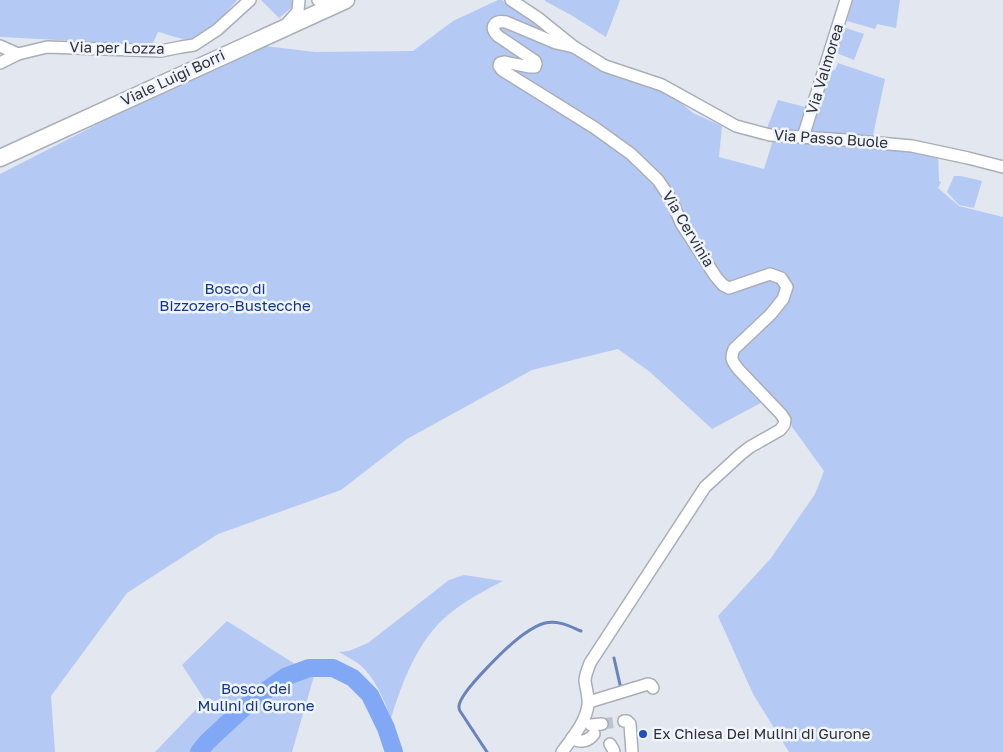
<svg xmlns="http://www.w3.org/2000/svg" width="1003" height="752" font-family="'Golos Text',sans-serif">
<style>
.green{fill:#b4caf4}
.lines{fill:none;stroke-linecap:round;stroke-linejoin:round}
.stream{stroke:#6884ba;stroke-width:3}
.river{stroke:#81a8f4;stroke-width:18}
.minor-tunnel{stroke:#bfc2ca;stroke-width:11;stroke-dasharray:11 5.5;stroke-linecap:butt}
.minor-casing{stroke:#aaaeb6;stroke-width:14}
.secondary-casing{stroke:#aaaeb6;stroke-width:19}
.minor{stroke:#fff;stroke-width:11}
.secondary{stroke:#fff;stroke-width:16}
.poi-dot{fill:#1e4fbc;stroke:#f0f5fd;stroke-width:2}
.labels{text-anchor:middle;stroke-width:5;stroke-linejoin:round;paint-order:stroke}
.street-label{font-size:15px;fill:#2e3033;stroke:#f0f5fd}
.park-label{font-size:15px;fill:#10358b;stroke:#f0f5fd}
.poi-label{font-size:15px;fill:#2e3033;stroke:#f0f5fd;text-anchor:start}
</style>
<rect width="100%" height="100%" fill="#e3e7f0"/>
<g class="green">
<path d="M0,0H237C227,12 202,40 185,39C179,39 164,33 158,32L152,45L1,37H0Z"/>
<path d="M261,0H297L291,8L279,18Z"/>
<path d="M498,0H502L597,59L663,88L693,113L722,126L719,157L764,169L773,140L938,152L939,181L941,182L938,188L959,206L1003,217V752H789L753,694L718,616L771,558L815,494L824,471L792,427L787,413L772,397L712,429L650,372L618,349L532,370L407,439L341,490L218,534L127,593L51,696L55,752H0V174L225,59L265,46L315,52L413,51L453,21Z"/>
<path d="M545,0H620L606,37L571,15L545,1Z"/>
<path d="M852,0H900L896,28L877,24L875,29L847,21Z"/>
<path d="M843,27L864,34L854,60L834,52Z"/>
<path d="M838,63L885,79L872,140L811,133L809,130L817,104H820L824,95L821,92L829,70H835Z"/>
<path d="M778,100L809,108L800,133L767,128Z"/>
<path d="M954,176H961L982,181L974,208L959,205L947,192Z"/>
<path d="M464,575L503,581C484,591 464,601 448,615C417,641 403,681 391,718C383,699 376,678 359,664C353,660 346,656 339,652L349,651L368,643L449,580Z"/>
<path d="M227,621L314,676L292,752H155L205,700L182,665Z"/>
</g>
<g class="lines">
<g class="stream">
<path d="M614,658L621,689"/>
<path d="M487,752L460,711C459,710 459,709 459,707C458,693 511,643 524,634C531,629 537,625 545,623C558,620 569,626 581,631"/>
</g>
<path class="river" d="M199,752L207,742L250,702L285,677L309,668H333L353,678L370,695L386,728L394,752"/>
<path class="minor-tunnel" d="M602,724L624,721"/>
<defs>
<g id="minor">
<path d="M318,0L336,5V2"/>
<path d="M511,0L538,18L574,47L605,66L662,85L736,126L770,135L845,140L912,146L968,158L1003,167"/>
<path d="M285,26L298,11L299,0"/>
<path d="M0,46L18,54L47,47L161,51L181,47L194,45L217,30L250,0"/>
<path d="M0,63L18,54"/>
<path d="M803,137L846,0"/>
<path d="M589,702L648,684L651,685L653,688"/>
<path d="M624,721H627L630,724L632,752"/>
<path d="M591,725L602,724"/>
<path d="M572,738C580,743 588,742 594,734"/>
<path d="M610,744L613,749L614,752"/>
<path d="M562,752C572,738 586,722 588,705C589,697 586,689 585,681C585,675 588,669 590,663L705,487L741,454L750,447L780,430L784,425L785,420L781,414L739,370C732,361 730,359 734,349L771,314L783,299L787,287L781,278L770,274L729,288L723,285L716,277L681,223L672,201L658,180L631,154L595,128L502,70L499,66L500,63L504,62L530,67H535L536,64L535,61L498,36C489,27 494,20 506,22L556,43L574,47"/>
</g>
<path id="secondary" d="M0,158L346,0"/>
</defs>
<use href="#minor" class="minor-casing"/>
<use href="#secondary" class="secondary-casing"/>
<use href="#minor" class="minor"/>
<use href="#secondary" class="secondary"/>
</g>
<circle class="poi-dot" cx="643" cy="734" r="5"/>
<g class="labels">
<g class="street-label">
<text transform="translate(117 48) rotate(1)" y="5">Via per Lozza</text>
<text transform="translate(825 69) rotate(-73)" y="5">Via Valmorea</text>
<text transform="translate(173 78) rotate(-25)" y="5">Viale Luigi Borri</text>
<text transform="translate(831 139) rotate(4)" y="5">Via Passo Buole</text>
<text transform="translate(688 229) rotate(59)" y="5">Via Cervinia</text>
</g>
<g class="park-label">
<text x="235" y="294">Bosco di<tspan x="235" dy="17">Bizzozero-Bustecche</tspan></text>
<text x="256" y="694">Bosco dei<tspan x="256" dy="17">Mulini di Gurone</tspan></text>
</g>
<g class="poi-label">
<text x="653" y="739">Ex Chiesa Dei Mulini di Gurone</text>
</g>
</g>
</svg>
